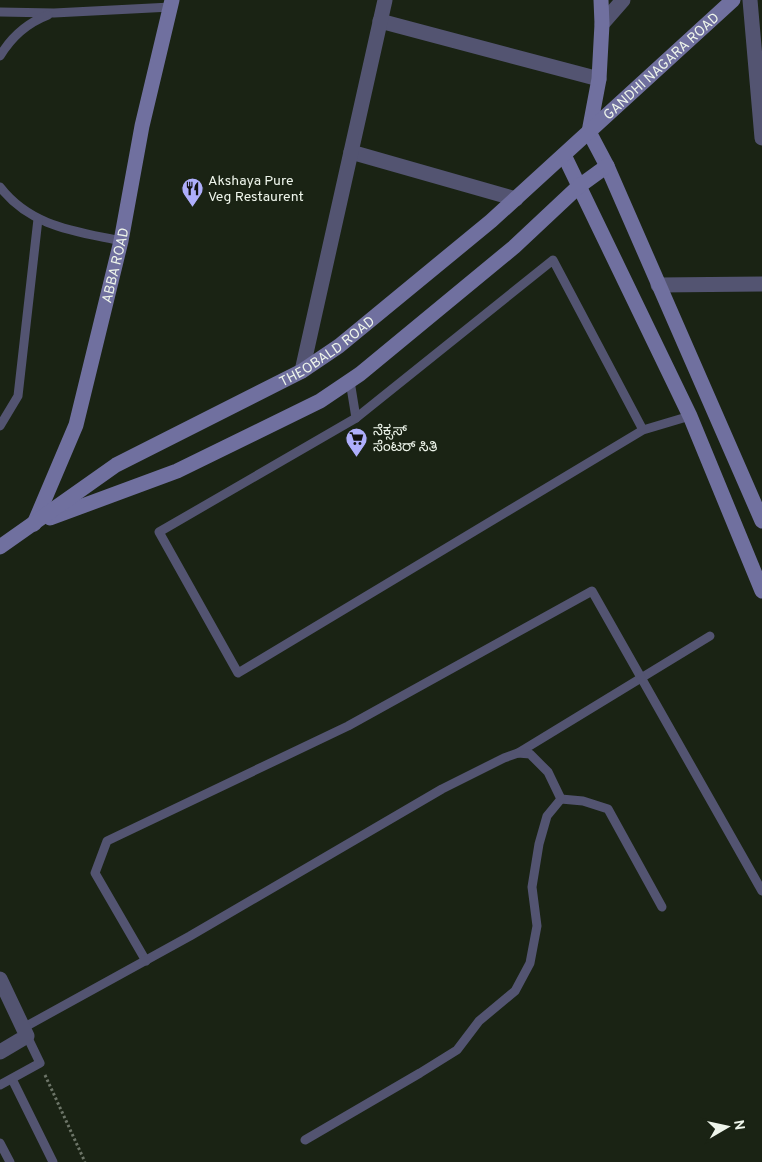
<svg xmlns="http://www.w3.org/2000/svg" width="762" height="1162" font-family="Overpass,'Noto Sans Kannada',sans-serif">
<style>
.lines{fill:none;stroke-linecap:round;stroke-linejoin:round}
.path{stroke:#6d7568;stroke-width:3;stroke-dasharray:2.5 2.5;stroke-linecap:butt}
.lane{stroke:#535471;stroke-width:9}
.street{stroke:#535471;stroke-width:15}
.secondary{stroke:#70709f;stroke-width:15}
.labels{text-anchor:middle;stroke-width:4;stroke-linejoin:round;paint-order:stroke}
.street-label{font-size:14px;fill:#eef5eb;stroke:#1a2314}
.poi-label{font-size:14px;fill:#eef5eb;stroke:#1a2314;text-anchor:start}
</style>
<rect width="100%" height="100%" fill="#1a2314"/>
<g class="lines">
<path class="path" d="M45,1075L85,1162"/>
<g class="lane">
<path d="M0,12L54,13L171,7"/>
<path d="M0,56C12,36 27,23 48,15"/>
<path d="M0,187C31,227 75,231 121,241"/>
<path d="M350,381L356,418"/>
<path d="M0,426L18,396L38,219"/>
<path d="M643,430L553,260L356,418L159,532L238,673L643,430L690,416"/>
<path d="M518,753L710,636"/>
<path d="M561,799L583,801L608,809L662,907"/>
<path d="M146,961L95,873L107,841L348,726L592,591L762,891"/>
<path d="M23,1028L190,936L442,789L504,758L518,753L530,754L548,772L561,799L547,816L539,844L532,887L537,926L530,963L515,991L479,1021L457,1050L420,1073L305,1140"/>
<path d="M12,1079L53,1162"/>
<path d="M0,1085L40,1063L27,1036"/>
<path d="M0,1143L10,1162"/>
</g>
<g class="street">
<path d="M750,0L762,138"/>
<path d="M380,21L599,79"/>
<path d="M602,24L623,0"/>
<path d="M351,152L516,199"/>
<path d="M658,285L762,284"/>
<path d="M302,371L385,0"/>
<path d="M0,979L27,1036L0,1052"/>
</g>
<g class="secondary">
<path d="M601,0L602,24L599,79L589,132L607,166L762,521"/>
<path d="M564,155L690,416L762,591"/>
<path d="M50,518L177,471L320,401L360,374L514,247L578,187L607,166"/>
<path id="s1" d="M34,524L76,425L121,241L142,126L172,0"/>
<path id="s2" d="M0,547L116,465L302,371L339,346L491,221L733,0"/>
</g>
</g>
<defs>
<symbol id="restaurant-pin" viewBox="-11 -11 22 30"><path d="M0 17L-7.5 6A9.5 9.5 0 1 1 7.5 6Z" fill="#aeaefb" stroke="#1a2314"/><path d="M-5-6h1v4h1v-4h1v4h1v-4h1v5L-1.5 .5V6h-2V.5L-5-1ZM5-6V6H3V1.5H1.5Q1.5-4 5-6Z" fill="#111"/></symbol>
<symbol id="supermarket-pin" viewBox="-11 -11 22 30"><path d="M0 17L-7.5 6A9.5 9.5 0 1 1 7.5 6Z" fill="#aeaefb" stroke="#1a2314"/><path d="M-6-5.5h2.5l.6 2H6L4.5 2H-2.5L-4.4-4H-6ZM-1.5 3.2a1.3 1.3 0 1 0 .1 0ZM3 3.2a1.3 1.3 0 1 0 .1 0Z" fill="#111"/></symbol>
</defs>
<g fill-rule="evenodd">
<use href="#restaurant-pin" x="180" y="176" width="25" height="34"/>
<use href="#supermarket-pin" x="344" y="426" width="25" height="34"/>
</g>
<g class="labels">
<g class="street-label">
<text dy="5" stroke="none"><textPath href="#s2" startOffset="822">GANDHI NAGARA ROAD</textPath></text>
<text dy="5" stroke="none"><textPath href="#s1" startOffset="272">ABBA ROAD</textPath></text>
<text dy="5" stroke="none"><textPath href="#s2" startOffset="382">THEOBALD ROAD</textPath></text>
</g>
<g class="poi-label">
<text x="208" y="185">Akshaya Pure<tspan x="208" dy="16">Veg Restaurent</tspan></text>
<text x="373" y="435">ನೆಕ್ಸಸ್<tspan x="373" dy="16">ಸೆಂಟರ್ ಸಿತಿ</tspan></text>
</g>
</g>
<g transform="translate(727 1127) rotate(81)" stroke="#1a2314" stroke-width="4" paint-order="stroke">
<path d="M0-4L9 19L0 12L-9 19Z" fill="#eef5eb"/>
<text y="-8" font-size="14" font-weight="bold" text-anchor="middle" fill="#eef5eb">N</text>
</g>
</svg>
